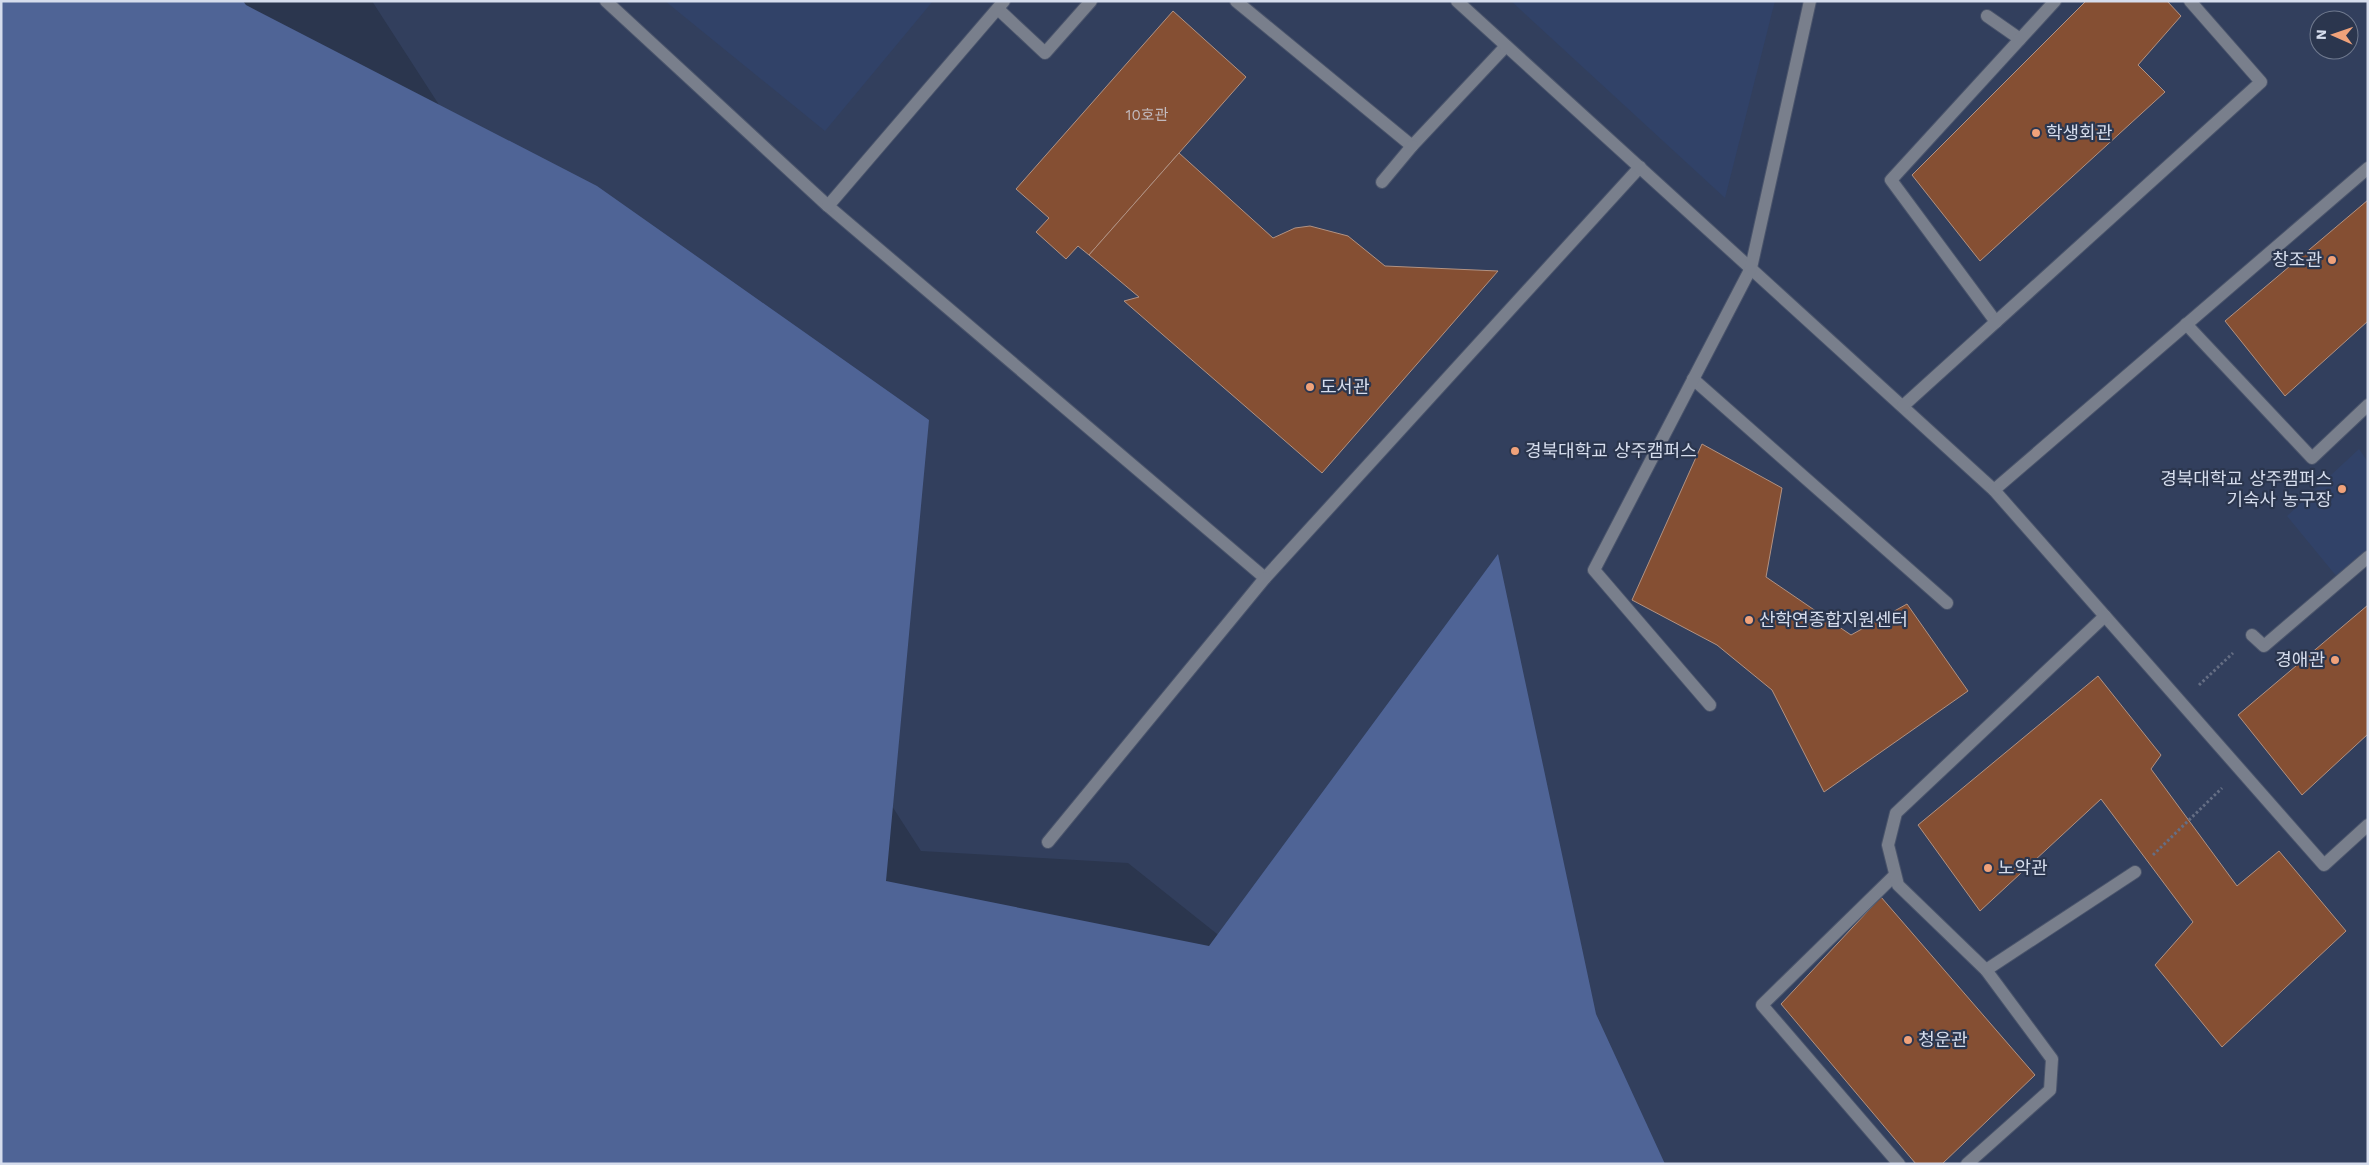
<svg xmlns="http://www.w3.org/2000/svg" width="2369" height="1165" font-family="'Work Sans','Noto Sans KR',sans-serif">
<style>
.built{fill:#323f5d;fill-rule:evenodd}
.green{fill:#314268}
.forest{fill:#4f6496}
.building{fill:#854f33;stroke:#b29282}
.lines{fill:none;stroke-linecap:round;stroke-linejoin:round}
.minor-casing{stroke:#4a546b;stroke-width:14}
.path{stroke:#656e84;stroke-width:3;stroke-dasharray:2.5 2.5;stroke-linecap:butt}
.minor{stroke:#797f8c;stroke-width:12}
.poi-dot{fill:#f0a27a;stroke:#2b364e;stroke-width:2}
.labels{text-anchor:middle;stroke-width:4.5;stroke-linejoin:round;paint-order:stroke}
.number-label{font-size:15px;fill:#c2babe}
.poi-label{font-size:18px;fill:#d6dded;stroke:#2b364e;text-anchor:start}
</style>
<rect width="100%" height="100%" fill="#2b364e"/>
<path class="built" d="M372,1H2368V1164H1506L1128,863L921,851ZM2319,20H2349V50H2319Z"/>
<g class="green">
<path d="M665,1H933L825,131Z"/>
<path d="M1511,1H1775L1725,198Z"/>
<path d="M2359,449L2368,462V559L2342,583L2287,516Z"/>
</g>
<path class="forest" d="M1,1H243L246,5L597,186L929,420L886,881L1209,946L1498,554L1596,1014L1665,1164H1Z"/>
<g class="building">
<path d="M2086,1H2167L2181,16L2138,65L2165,92L1980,261L1912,175Z"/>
<path d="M1173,11L1246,77L1089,255L1078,246L1066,259L1036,232L1049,218L1016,189Z"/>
<path d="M1179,153L1273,238L1295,228L1310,226L1348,236L1385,266L1498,271L1322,473L1124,301L1139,297L1089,255Z"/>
<path d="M2368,200V321L2285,396L2225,321Z"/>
<path d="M1702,444L1782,488L1766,577L1851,635L1907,604L1968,691L1824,792L1772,690L1717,645L1632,600Z"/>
<path d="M2368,605V734L2302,795L2238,715Z"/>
<path d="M2098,676L2161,755L2151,769L2237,886L2279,851L2346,931L2222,1047L2155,965L2193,922L2101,799L1980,911L1918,825Z"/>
<path d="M1881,897L2035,1075L1942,1164H1916L1781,1004Z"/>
</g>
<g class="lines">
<defs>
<g id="minor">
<path d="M606,1L828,206L1265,578L1640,167"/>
<path d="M1236,1L1412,146L1506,46"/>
<path d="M1457,1L1994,490L2324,865L2368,825"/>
<path d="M998,9L1045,53L1091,1"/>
<path d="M1987,16L2020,39"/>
<path d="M1382,182L1412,146"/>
<path d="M828,206L1004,1"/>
<path d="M1996,322L1891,180L2055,1"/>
<path d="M2186,324L2312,458L2368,405"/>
<path d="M1693,379L1947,603"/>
<path d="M1903,406L2261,82L2190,1"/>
<path d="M1994,490L2368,168"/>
<path d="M2252,635L2264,646L2368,557"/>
<path d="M1710,705L1594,570L1751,268L1810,1"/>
<path d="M1048,842L1265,578"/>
<path d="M1895,875L1762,1005L1899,1164"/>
<path d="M1986,970L2135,872"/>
<path d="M1967,1164L2050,1090L2052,1059L1986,970L1898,885L1888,845L1896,813L2105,616"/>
</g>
</defs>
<use href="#minor" class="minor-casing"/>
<g class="path">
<path d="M2199,685L2233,653"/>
<path d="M2153,855L2222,788"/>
</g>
<use href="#minor" class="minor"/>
</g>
<g class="poi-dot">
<circle cx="2036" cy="133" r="5"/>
<circle cx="2332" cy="260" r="5"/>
<circle cx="1310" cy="387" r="5"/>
<circle cx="1515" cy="451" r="5"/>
<circle cx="2342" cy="489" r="5"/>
<circle cx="1749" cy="620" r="5"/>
<circle cx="2335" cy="660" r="5"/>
<circle cx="1988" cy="868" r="5"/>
<circle cx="1908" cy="1040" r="5"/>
</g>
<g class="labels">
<g class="number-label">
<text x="1147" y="120">10호관</text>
</g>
<g class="poi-label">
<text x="2046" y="139">학생회관</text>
<text x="2322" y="266" text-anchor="end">창조관</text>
<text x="1320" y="393">도서관</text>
<text x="1525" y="457">경북대학교 상주캠퍼스</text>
<text x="2332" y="485" text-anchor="end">경북대학교 상주캠퍼스<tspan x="2332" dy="21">기숙사 농구장</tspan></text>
<text x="1759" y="626">산학연종합지원센터</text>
<text x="2325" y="666" text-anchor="end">경애관</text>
<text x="1998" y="874">노악관</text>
<text x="1918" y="1046">청운관</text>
</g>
</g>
<rect width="2369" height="1165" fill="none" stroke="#d6dded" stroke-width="5"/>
<g transform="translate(2334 35) rotate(272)"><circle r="24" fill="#2b364e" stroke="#6f798e"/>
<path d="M0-4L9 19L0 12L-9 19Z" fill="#f0a27a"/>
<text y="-8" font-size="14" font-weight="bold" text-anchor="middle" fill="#d6dded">N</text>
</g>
</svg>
